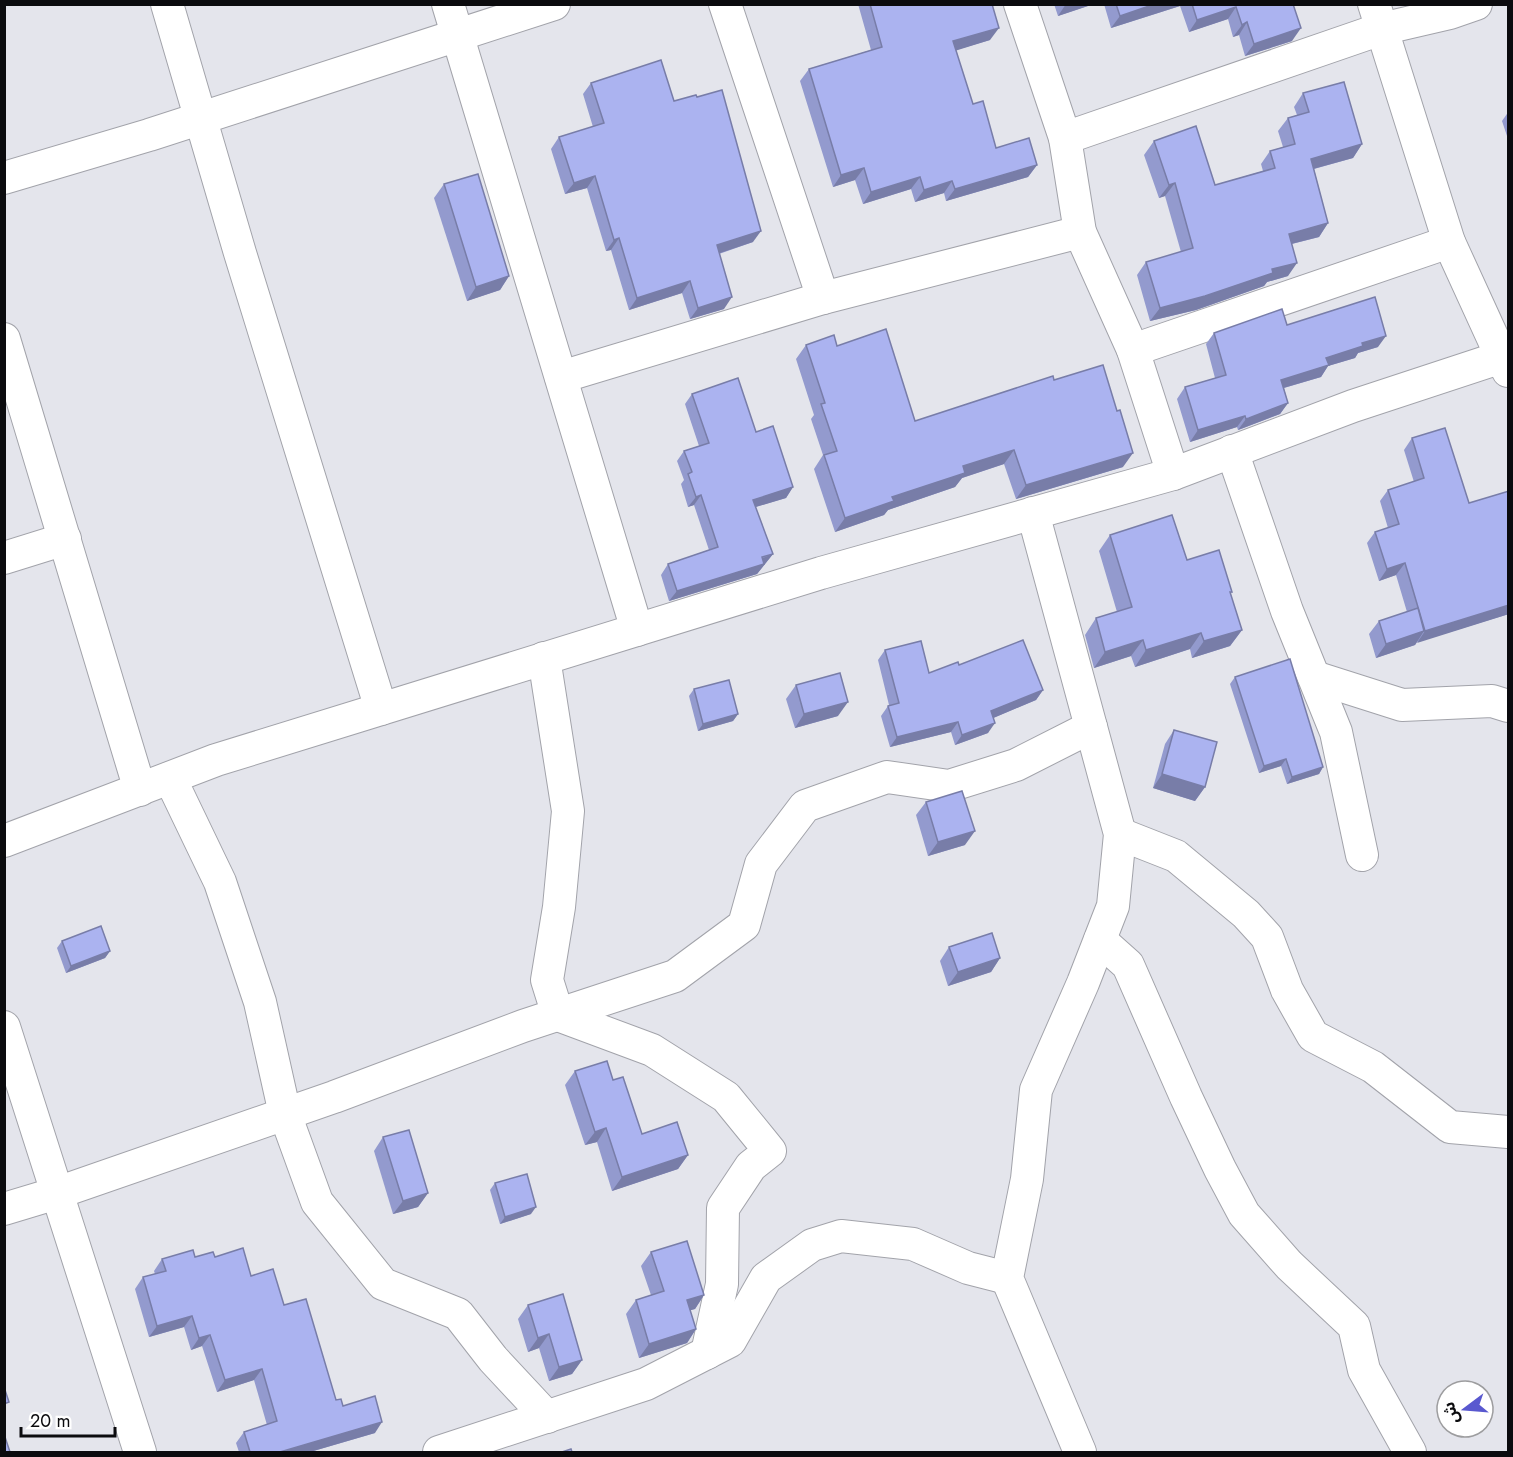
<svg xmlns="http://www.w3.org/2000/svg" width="1513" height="1457" font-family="Jost,'Noto Sans Arabic',sans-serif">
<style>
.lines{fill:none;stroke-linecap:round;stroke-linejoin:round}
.minor-casing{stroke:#a2a3aa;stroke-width:34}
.minor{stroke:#fff;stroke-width:32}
.wall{fill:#939ace}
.shaded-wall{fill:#787da8}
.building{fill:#abb3f0;stroke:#787da8;stroke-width:1.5}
</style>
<rect width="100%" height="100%" fill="#e4e5ec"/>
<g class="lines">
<defs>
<g id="minor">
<path d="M167,4L240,253L381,709"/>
<path d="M448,4L637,630"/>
<path d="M725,4L823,298"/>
<path d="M1020,4L1065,138L1080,232L1133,350L1173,474"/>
<path d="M1374,4L1449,242L1508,371"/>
<path d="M1065,138L1381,29L1450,13L1476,4"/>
<path d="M4,178L149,135L554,4"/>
<path d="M4,339L140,790"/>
<path d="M1133,350L1449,242"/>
<path d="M561,377L823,298L1080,232"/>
<path d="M1232,451L1287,611L1336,732L1362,855"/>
<path d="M1033,513L1120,834L1113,906L1083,983L1036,1090L1027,1179L1007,1278L1080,1452"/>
<path d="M4,558L65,539"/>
<path d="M544,658L568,811L559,907L547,980L558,1015L652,1050L726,1097L770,1151L751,1166L723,1208L722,1284L707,1353"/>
<path d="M1314,677L1402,705L1492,701L1508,706"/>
<path d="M170,778L220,882L260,1002L285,1114L317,1202L383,1284L458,1314L493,1359L547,1417"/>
<path d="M1120,834L1176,856L1246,914L1267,937L1287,990L1313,1036L1373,1067L1450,1127L1508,1132"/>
<path d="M4,841L216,760L821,573L1173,474L1353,406L1508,355"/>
<path d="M1100,940L1128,965L1186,1097L1220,1169L1244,1214L1289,1265L1354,1326L1364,1370L1410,1452"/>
<path d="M4,1027L140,1452"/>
<path d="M4,1209L57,1193L334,1097L523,1026L675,976L744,925L761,864L805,806L887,777L949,786L1016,765L1091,727"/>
<path d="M439,1452L646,1384L730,1341L766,1278L812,1245L841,1236L913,1244L968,1268L1007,1278"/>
</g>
</defs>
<use href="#minor" class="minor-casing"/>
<use href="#minor" class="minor"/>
</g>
<g class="wall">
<path d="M858,4H992L990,40L956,50L973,104L996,148L1037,165L1028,177L946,201L944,193L915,202L911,189L863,204L855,180L833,187L800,81L809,69L871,50Z"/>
<path d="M1054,4H1094L1058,16Z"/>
<path d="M1104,4H1293L1292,41L1245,56L1239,35L1233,37L1228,19L1189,32L1180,6L1111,28Z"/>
<path d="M591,83L674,101L753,242L719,254L724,309L690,319L682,293L629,310L611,250L606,251L587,188L565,194L551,149L559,137L593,127L583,94Z"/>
<path d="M1303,93L1362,144L1353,158L1314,169L1328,223L1319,237L1292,244L1288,276L1267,282L1264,286L1196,310L1150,321L1137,275L1146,262L1181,252L1165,196L1159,198L1144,155L1154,141L1215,185L1263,171L1261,164L1270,151L1283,147L1278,131L1288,118L1297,115L1294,107Z"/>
<path d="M1509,111V142L1502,121Z"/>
<path d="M444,184L509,276L500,290L467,301L434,198Z"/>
<path d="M1287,325L1378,347L1358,353L1355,358L1328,366L1321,377L1284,388L1288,403L1280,414L1241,429L1238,430L1237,427L1190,442L1177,399L1185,387L1215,378L1206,344L1214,333Z"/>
<path d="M806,345L837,346L915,421L1054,380L1123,467L1016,499L1004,464L962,478L955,487L888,510L884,515L835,532L814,469L823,455L811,419L814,415L796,359Z"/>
<path d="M692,394L756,432L793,487L786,498L755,507L773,554L757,574L669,601L661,575L668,564L709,550L694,505L688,507L681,484L684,480L677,461L684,451L699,446L685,404Z"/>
<path d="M1412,438L1469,503L1509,491V614L1417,642L1415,645L1376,658L1369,634L1379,621L1407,612L1396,575L1379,581L1367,543L1375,532L1388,528L1380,501L1388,490L1414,482L1404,450Z"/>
<path d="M1110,535L1187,560L1232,592L1230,594L1242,630L1230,646L1192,658L1190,649L1135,667L1131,656L1094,668L1085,635L1096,618L1117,612L1099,551Z"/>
<path d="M885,650L929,673L959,665L1043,690L1036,700L993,718L988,733L955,745L951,732L890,747L881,716L888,706L889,705L878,660Z"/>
<path d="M1235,677L1323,767L1319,774L1287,784L1281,766L1259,773L1230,684Z"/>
<path d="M796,685L838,716L795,728L786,699Z"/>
<path d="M694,689L738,714L733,721L698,731L689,696Z"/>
<path d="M1174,730L1205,787L1195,801L1153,788L1165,744Z"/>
<path d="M926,802L965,845L928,856L916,815Z"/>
<path d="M62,941L110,951L105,958L66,973L57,948Z"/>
<path d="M949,947L1000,958L991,972L948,986L940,961Z"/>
<path d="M575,1071L613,1080L642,1134L688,1155L678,1169L612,1191L597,1142L585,1145L565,1085Z"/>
<path d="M383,1137L428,1193L418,1207L393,1214L374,1151Z"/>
<path d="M495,1183L531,1214L500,1224L490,1190Z"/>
<path d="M651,1252L704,1295L695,1309L690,1310L696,1329L687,1343L639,1358L626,1314L636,1300L651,1295L641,1266Z"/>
<path d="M195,1257H215L251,1276L284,1305L336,1400L375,1433L310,1452H239L236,1443L244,1432L267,1425L254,1380L217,1392L202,1346L191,1350L184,1327L149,1337L135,1289L143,1277L155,1274L154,1271L162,1259Z"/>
<path d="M528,1305L582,1360L572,1374L549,1381L539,1348L528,1352L518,1319Z"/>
</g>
<g class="shaded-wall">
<path d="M1066,4H1094L1058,16Z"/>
<path d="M1155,4H1181L1180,6L1111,28L1120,16Z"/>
<path d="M1236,7L1228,19L1189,32L1197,20Z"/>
<path d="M1247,22L1239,35L1233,37L1242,25Z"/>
<path d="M999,28L990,40L945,54L953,41Z"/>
<path d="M1301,28L1292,41L1245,56L1254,44Z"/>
<path d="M1362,144L1353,158L1302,172L1311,159Z"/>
<path d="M1037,165L1028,177L946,201L955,189Z"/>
<path d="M864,168L855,180L833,187L841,175Z"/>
<path d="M595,176L587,188L565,194L574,183Z"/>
<path d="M920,177L911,189L863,204L871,192Z"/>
<path d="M952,181L944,193L915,202L924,190Z"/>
<path d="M1175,183L1165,196L1159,198L1169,185Z"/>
<path d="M1328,223L1319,237L1279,247L1289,234Z"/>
<path d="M761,231L753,242L708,257L717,245Z"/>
<path d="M619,238L611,250L606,251L614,240Z"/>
<path d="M1297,263L1288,276L1267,282L1264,286L1196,310L1150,321L1160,308L1272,269Z"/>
<path d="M509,276L500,290L467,301L476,287Z"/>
<path d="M690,281L682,293L629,310L637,298Z"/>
<path d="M732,297L724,309L690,319L698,308Z"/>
<path d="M1386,336L1378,347L1358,353L1355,358L1328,366L1321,377L1273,391L1281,380L1326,358L1362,343Z"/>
<path d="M1288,403L1280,414L1238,430L1246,419Z"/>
<path d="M1245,416L1237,427L1190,442L1198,430Z"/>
<path d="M1014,450L1004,464L962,478L955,487L888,510L884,515L835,532L845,518L963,466Z"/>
<path d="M1133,453L1123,467L1016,499L1026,485Z"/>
<path d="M793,487L786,498L746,510L753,500Z"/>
<path d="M701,495L694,505L688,507L696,497Z"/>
<path d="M773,554L757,574L669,601L677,591Z"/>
<path d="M1405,563L1396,575L1379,581L1387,569Z"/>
<path d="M1509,605V614L1417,643L1425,631Z"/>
<path d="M1242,630L1230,646L1192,658L1204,641Z"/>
<path d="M1424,631L1415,645L1376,658L1386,644Z"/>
<path d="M1201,633L1190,649L1135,667L1146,650Z"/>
<path d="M1143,640L1131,656L1094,668L1105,652Z"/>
<path d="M1043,690L1036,700L984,722L991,711Z"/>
<path d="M848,702L838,716L795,728L804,714Z"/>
<path d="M738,714L733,721L698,731L703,724Z"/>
<path d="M958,722L951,732L890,747L897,737Z"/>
<path d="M995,723L988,733L955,745L962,735Z"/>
<path d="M1286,759L1281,766L1259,773L1264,766Z"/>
<path d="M1323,767L1319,774L1287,784L1292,777Z"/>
<path d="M1162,774L1205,787L1195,801L1153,788Z"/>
<path d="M975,831L965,845L928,856L938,842Z"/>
<path d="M110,951L105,958L66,973L71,966Z"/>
<path d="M1000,958L991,972L948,986L958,972Z"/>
<path d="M606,1128L597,1142L585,1145L595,1132Z"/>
<path d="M688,1155L678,1169L612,1191L622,1177Z"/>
<path d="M428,1193L418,1207L393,1214L403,1201Z"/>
<path d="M536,1207L531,1214L500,1224L505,1217Z"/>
<path d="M704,1295L695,1309L677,1314L687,1300Z"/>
<path d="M192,1316L184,1327L149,1337L157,1326Z"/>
<path d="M696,1329L687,1343L639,1358L649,1344Z"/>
<path d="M549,1334L539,1348L528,1352L538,1338Z"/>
<path d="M210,1335L202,1346L191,1350L199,1338Z"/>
<path d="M582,1360L572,1374L549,1381L559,1367Z"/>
<path d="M262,1369L254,1380L217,1392L225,1380Z"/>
<path d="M382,1422L375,1433L310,1452H280Z"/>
</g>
<g class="building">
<path d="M870,4H992L999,28L953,41L973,104L983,101L996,148L1029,138L1037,165L955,189L952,181L924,190L920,177L871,192L864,168L841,175L809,69L882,47Z"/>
<path d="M1116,4H1155L1120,16Z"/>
<path d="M1192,4H1293L1301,28L1254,44L1247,22L1242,25L1236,7L1197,20Z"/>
<path d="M661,60L674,101L696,95L697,97L722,90L761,231L717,245L732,297L698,308L690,281L637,298L619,238L614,240L595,176L574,183L559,137L604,123L591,83Z"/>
<path d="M1344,82L1362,144L1311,159L1328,223L1289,234L1297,263L1272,269L1273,273L1205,296L1160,308L1146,262L1193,248L1175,183L1169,185L1154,141L1196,126L1215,185L1275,168L1270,151L1295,144L1288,118L1309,112L1303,93Z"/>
<path d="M478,174L509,276L476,287L444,184Z"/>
<path d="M1375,297L1386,336L1362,343L1363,346L1326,358L1329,365L1281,380L1288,403L1249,418L1246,419L1245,416L1198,430L1185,387L1226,375L1214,333L1282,309L1287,325Z"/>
<path d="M886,329L915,421L1053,376L1054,380L1103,365L1117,411L1120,410L1133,453L1026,485L1014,450L963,466L965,473L892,497L894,501L845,518L824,455L837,451L821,404L825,403L806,345L834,335L837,346Z"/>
<path d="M738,378L756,432L773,426L793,487L753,500L773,554L762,557L764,564L677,591L668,564L718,547L701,495L696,497L688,474L692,472L684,451L709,443L692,394Z"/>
<path d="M1445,428L1469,503L1509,491V605L1425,631L1405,563L1387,569L1375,532L1399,524L1388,490L1424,478L1412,438Z"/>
<path d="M1172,515L1187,560L1219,550L1232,592H1230L1242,630L1204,641L1201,633L1146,650L1143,640L1105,652L1096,618L1132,607L1110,535Z"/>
<path d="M1418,608L1424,631L1386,644L1379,621Z"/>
<path d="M1023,640L1043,690L991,711L995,723L962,735L958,722L897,737L888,706L899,703L885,650L921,641L929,673L958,662L959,665Z"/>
<path d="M1290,659L1323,767L1292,777L1286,759L1264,766L1235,677Z"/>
<path d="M840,673L848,702L804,714L796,685Z"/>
<path d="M729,680L738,714L703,724L694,689Z"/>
<path d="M1174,730L1217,742L1205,787L1162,774Z"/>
<path d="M962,791L975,831L938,842L926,802Z"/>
<path d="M101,926L110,951L71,966L62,941Z"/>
<path d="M992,933L1000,958L958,972L949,947Z"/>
<path d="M607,1061L613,1080L623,1077L642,1134L677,1122L688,1155L622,1177L606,1128L595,1132L575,1071Z"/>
<path d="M409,1130L428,1193L403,1201L383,1137Z"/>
<path d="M527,1174L536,1207L505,1217L495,1183Z"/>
<path d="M687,1241L704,1295L687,1300L696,1329L649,1344L636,1300L664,1291L651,1252Z"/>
<path d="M243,1248L251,1276L273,1269L284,1305L306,1299L336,1400L341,1399L343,1406L375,1396L382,1422L280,1452H250L244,1432L277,1421L262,1369L225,1380L210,1335L199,1338L192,1316L157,1326L143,1277L166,1271L162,1259L193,1250L195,1257L213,1252L215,1257Z"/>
<path d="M563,1294L582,1360L559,1367L549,1334L538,1338L528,1305Z"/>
<path d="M4,1387L9,1402L4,1404Z"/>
<path d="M4,1434L10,1452H4Z"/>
<path d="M571,1449L572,1452H562Z"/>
</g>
<rect width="1513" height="1457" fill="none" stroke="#0b0b0e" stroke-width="12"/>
<g transform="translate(1465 1409) rotate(254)"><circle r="28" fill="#ffffff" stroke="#9d9d9f" stroke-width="1.5"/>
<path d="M0-4.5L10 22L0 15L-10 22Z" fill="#5958cf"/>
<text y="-9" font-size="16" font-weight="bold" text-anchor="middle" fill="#0b0b0e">ش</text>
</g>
<path d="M21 1427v9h94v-9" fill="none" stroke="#0b0b0e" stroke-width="3"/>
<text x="30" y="1427" font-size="18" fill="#0b0b0e" stroke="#ffffff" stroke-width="4.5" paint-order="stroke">20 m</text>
</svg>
